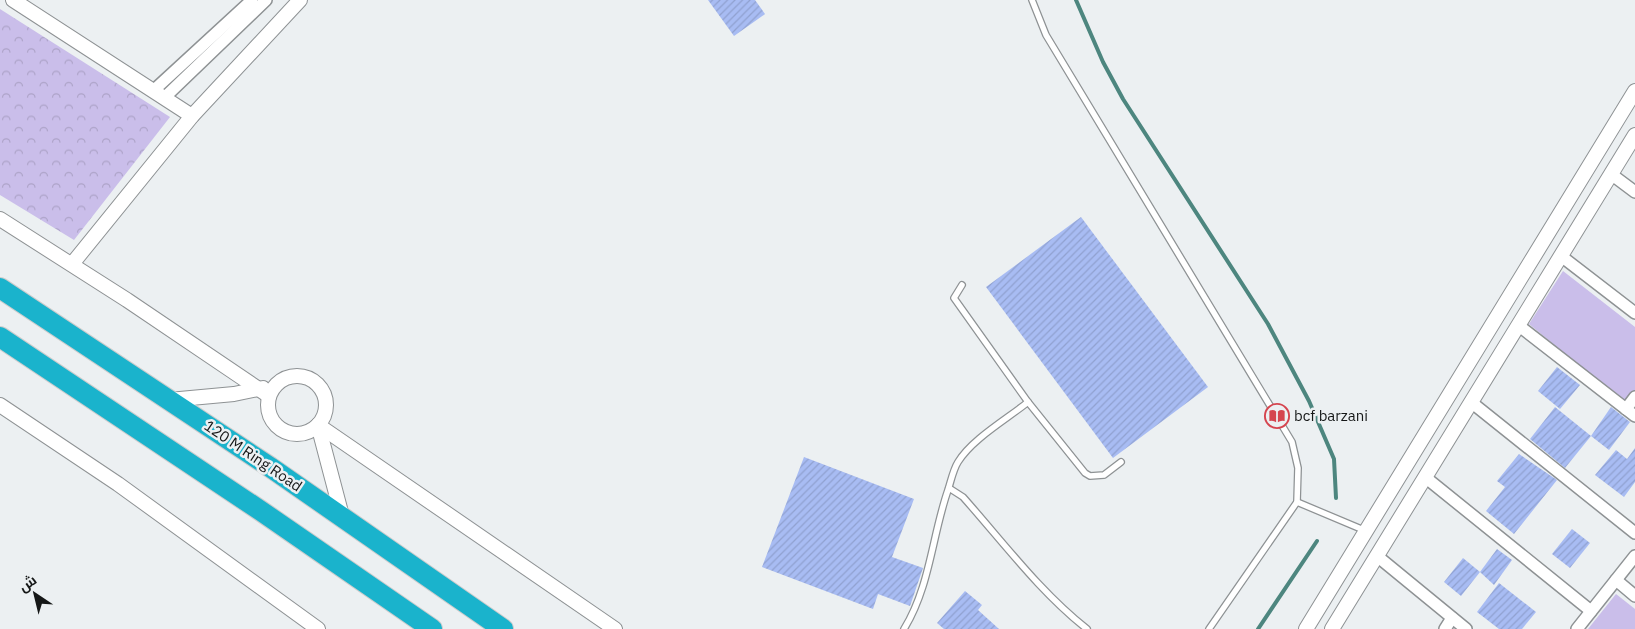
<svg xmlns="http://www.w3.org/2000/svg" width="1635" height="629" font-family="'IBM Plex Sans',Cairo,sans-serif">
<style>
.grass{fill:#cabeea}
.forest{fill:url(#forest-crowns)}
.lines{fill:none;stroke-linecap:round;stroke-linejoin:round}
.stream{stroke:#4d867f;stroke-width:4}
.building{fill:url(#building-hatch)}
.service-casing{stroke:#8e9294;stroke-width:8}
.minor-casing{stroke:#8e9294;stroke-width:14}
.tertiary-casing{stroke:#8e9294;stroke-width:16}
.motorway-casing{stroke:#ccc;stroke-width:22}
.service{stroke:#fff;stroke-width:5.5}
.minor{stroke:#fff;stroke-width:11}
.tertiary{stroke:#fff;stroke-width:14}
.motorway{stroke:#1ab3cc;stroke-width:20}
.labels{text-anchor:middle;stroke-width:5;stroke-linejoin:round;paint-order:stroke}
.poi-label{font-size:15px;fill:#151717;stroke:#ecf0f2;text-anchor:start}
.street-label{font-size:15px;fill:#151717;stroke:#ecf0f2}
</style>
<defs>
<pattern id="forest-crowns" width="20" height="18" patternUnits="userSpaceOnUse" patternTransform="scale(1.25)"><rect width="20" height="18" fill="#cabeea"/><path d="M2 6a3 3 0 1 1 6 0M12 15a3 3 0 1 1 6 0" fill="none" stroke="#ada3c8"/></pattern>
<pattern id="building-hatch" width="6" height="6" patternUnits="userSpaceOnUse" patternTransform="scale(1.25)"><rect width="6" height="6" fill="#a8bcf3"/><path d="M-1 1l2-2M0 6l6-6M5 7l2-2" fill="none" stroke="#90a1d0"/></pattern>
</defs>
<rect width="100%" height="100%" fill="#ecf0f2"/>
<g class="grass">
<path d="M1563,271L1635,327V393L1626,404L1529,324Z"/>
<path d="M1616,594L1635,609V629H1588Z"/>
</g>
<path class="forest" d="M0,9L170,117L74,240L0,195Z"/>
<g class="lines">
<g class="stream">
<path d="M1076,0L1103,62L1123,99L1268,324L1309,401L1334,459L1336,498"/>
<path d="M1258,629L1317,541"/>
</g>
</g>
<g class="building">
<path d="M708,0H755L765,14L734,36Z"/>
<path d="M1081,217L1208,387L1113,458L986,287Z"/>
<path d="M1557,367L1580,385L1560,409L1538,391Z"/>
<path d="M1555,407L1591,436L1565,468L1530,439Z"/>
<path d="M1611,407L1630,422L1609,450L1591,436Z"/>
<path d="M1635,448V482L1624,497L1595,475L1616,450L1627,459Z"/>
<path d="M1519,454L1557,480L1514,534L1486,511L1505,487L1497,481Z"/>
<path d="M804,457L914,499L892,557L923,568L910,606L878,594L873,609L762,567Z"/>
<path d="M1572,529L1590,543L1570,568L1552,554Z"/>
<path d="M1497,549L1512,560L1494,585L1480,572Z"/>
<path d="M1463,558L1480,572L1461,596L1444,582Z"/>
<path d="M1499,583L1536,612L1522,629H1499L1477,612Z"/>
<path d="M965,591L982,605L978,610L999,629H944L937,623Z"/>
</g>
<g class="lines">
<defs>
<g id="service">
<path d="M1032,0L1046,35L1292,442L1298,468L1297,502L1209,629"/>
<path d="M962,285L954,298L1028,402L1085,473L1090,476L1104,475L1121,462"/>
<path d="M949,488L963,497C1003,542 1040,592 1087,629"/>
<path d="M1297,502L1366,531"/>
<path d="M904,629C930,587 932,536 948,490C951,481 953,470 958,462C972,439 1007,419 1028,402"/>
</g>
<g id="minor">
<path d="M153,91L252,0"/>
<path d="M164,98L266,0"/>
<path d="M1611,174L1635,192"/>
<path d="M1561,256L1635,313"/>
<path d="M1518,325L1635,416"/>
<path d="M1471,402L1635,533"/>
<path d="M1626,409L1635,397"/>
<path d="M1425,477L1591,611"/>
<path d="M1377,556L1466,629"/>
<path d="M1616,580L1635,596"/>
<path d="M1445,629L1452,618"/>
<path d="M1577,629L1635,556"/>
</g>
<g id="tertiary">
<path d="M13,0L192,116"/>
<path d="M0,219L127,300L269,396"/>
<path d="M72,264L192,116L300,0"/>
<circle cx="297" cy="405" r="29"/>
<path d="M169,400L234,394L263,388"/>
<path d="M0,405L118,484L318,629"/>
<path d="M318,425L615,629"/>
<path d="M318,425L342,516"/>
<path d="M1306,629L1635,91"/>
<path d="M1332,629L1635,135"/>
</g>
<g id="motorway">
<path d="M0,288L270,467L503,629"/>
<path d="M0,337L261,511L432,629"/>
</g>
</defs>
<use href="#service" class="service-casing"/>
<use href="#minor" class="minor-casing"/>
<use href="#tertiary" class="tertiary-casing"/>
<use href="#motorway" class="motorway-casing"/>
<use href="#service" class="service"/>
<use href="#minor" class="minor"/>
<use href="#tertiary" class="tertiary"/>
<use href="#motorway" class="motorway"/>
</g>
<defs>
<symbol id="library-ring" viewBox="-11 -11 22 22"><circle r="9.5" fill="#ecf0f2" stroke="#d5454f" stroke-width="1.5"/><path d="M-6-4Q-3-5.5-.7-3.5V5Q-3 3-6 4ZM6-4Q3-5.5 .7-3.5V5Q3 3 6 4Z" fill="#d5454f"/></symbol>
</defs>
<g fill-rule="evenodd">
<use href="#library-ring" x="1263" y="402" width="28" height="28"/>
</g>
<g class="labels">
<g class="poi-label">
<text x="1294" y="421">bcf barzani</text>
</g>
<g class="street-label">
<text transform="translate(253 456) rotate(34)" y="5">120 M Ring Road</text>
</g>
</g>
<g transform="translate(35 594) rotate(325)" stroke="#ecf0f2" stroke-width="4" paint-order="stroke">
<path d="M0-4L9 19L0 12L-9 19Z" fill="#151717"/>
<text y="-8" font-size="14" font-weight="bold" text-anchor="middle" fill="#151717">ش</text>
</g>
</svg>
